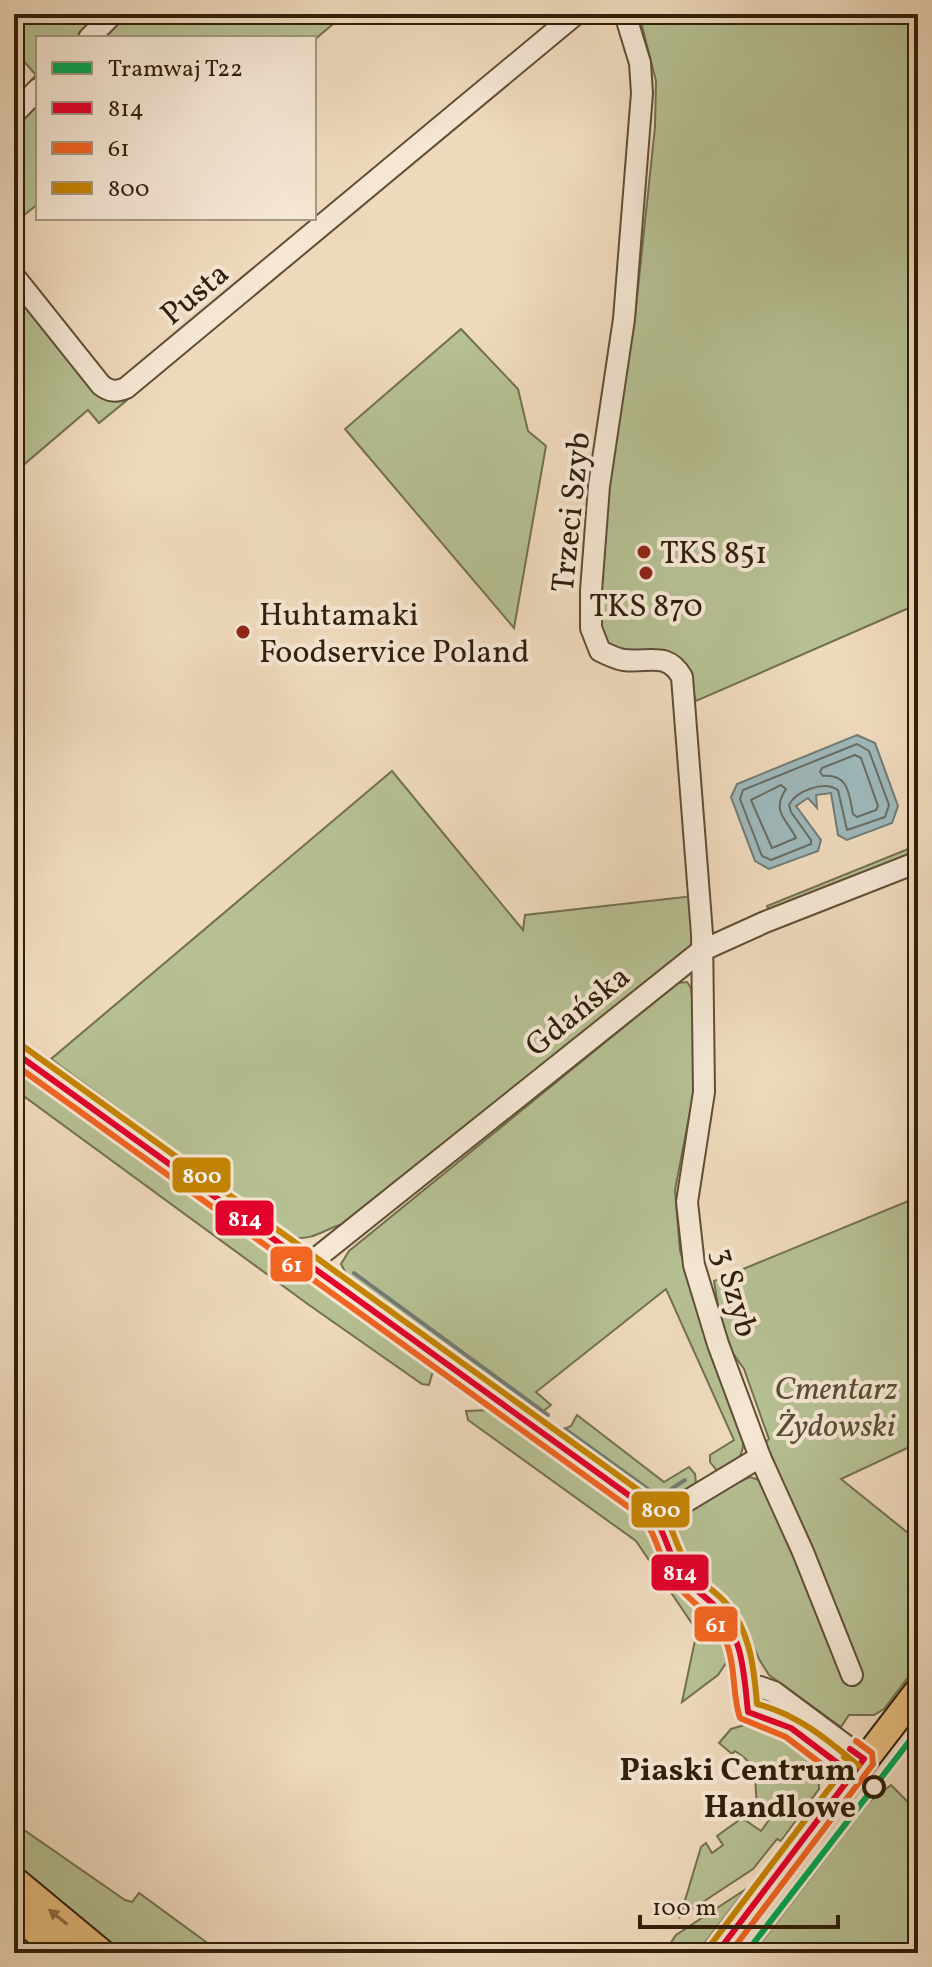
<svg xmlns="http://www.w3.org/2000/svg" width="932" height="1967" font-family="Vollkorn,serif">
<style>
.green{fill:#b6c093;stroke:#73704e;stroke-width:2}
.water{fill:#9eb8bb;stroke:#727b74;stroke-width:2}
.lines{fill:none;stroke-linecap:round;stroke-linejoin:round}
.shore{stroke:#676c62;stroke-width:2}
.stream{stroke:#727b74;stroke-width:4}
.minor-casing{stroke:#604e37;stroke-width:24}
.major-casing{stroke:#301f0a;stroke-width:30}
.minor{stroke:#f5e7d4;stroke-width:20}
.major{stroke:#e8bd7e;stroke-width:26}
.bus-1-casing{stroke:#f5e7d4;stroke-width:12}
.bus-2-casing{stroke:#f5e7d4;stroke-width:12}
.bus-3-casing{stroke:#f5e7d4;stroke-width:12}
.bus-1{stroke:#e4002b;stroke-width:6}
.bus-2{stroke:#f26522;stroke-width:6}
.bus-3{stroke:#c58402;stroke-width:6}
.tram-1-casing{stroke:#f5e7d4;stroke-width:12}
.tram-1{stroke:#00a651;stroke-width:6}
.oneway{fill:#8c6e44}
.poi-dot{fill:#8f2418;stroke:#f5e7d4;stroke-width:3}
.stop-dot{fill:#f5e7d4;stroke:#301f0a;stroke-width:4}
.labels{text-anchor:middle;stroke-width:8;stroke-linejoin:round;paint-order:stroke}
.street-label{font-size:32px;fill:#301f0a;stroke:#f5e7d4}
.poi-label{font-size:32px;fill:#301f0a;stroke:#f5e7d4;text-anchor:start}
.park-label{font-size:32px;font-style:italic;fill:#584f33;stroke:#f5e7d4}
.stop-label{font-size:32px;font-weight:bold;fill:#301f0a;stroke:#f5e7d4;text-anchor:end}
.line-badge{stroke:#f5e7d4;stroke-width:3}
.badge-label{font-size:22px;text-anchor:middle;font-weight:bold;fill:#fff}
</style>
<rect width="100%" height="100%" fill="#efdabd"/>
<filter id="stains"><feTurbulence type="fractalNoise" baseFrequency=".0025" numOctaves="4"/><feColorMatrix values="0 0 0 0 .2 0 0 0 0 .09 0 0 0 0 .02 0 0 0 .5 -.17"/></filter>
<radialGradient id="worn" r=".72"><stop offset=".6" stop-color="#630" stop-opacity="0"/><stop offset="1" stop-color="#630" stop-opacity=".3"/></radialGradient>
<g class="green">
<path d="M14,14H345L314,40V38H38V204L14,223V100L36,75L14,50Z"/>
<path d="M639,14H918V604L696,701L684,663L667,651L627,653L608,645L599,623L596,578L614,431L634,326L655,127L656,81Z"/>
<path d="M14,289L112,400L126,401L99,423L88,410L14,473Z"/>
<path d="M461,329L518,389L528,431L546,446L514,628L345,429Z"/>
<path d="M392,771L523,930L525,915L693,896L699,940L351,1222C328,1225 316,1242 292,1237L51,1059Z"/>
<path d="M918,845V855L770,913L767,906Z"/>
<path d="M687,982L691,988L699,1065L675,1190L680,1251L743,1436C745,1459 736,1461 718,1472L710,1462V1455L734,1440L666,1289L536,1392L551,1405L541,1413L521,1405L348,1277L341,1264L349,1251L678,983Z"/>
<path d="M22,1077H28L428,1365L433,1371L429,1385L422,1384L309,1305L14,1089L15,1083Z"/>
<path d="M918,1197V1443L841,1479L918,1541V1664L884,1709L874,1715H849L841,1727L769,1675L759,1659L747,1632L689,1574L673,1529V1521L703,1498L750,1477L765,1482L762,1445L769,1439L744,1369L732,1352L720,1319L714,1281Z"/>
<path d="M490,1410L641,1518C655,1537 657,1557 669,1574C688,1604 722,1622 728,1660L718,1675L682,1702L697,1631L636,1541L468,1420L466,1411Z"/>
<path d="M577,1415L664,1482L689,1467L695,1474L696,1483L664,1504H654L566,1443L561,1431L571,1426Z"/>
<path d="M755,1722L777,1727L818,1758L819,1789L781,1841L777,1839L753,1869L680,1917L701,1847L706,1843L712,1853L723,1845L717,1836L742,1818L761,1831L772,1816L757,1803C753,1776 762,1768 735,1751L732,1754L719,1743L731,1729Z"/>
<path d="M891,1785L910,1804L918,1825V1953H753L869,1802Z"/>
<path d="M14,1823L125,1900L132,1902L139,1893L221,1953H124L14,1863Z"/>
<path d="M746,1889L697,1953H664L676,1935Z"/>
</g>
<path class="water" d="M857,735L875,743L898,806L892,823L847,840L838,835L831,793L816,795L817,808L808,798L796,806L821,840L818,851L769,869L755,861L731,797L737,784Z"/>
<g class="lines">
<g class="shore">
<path d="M857,744L869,751L889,805L885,817L847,830L838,790C824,780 796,791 789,805L791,812L811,840V844L771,860L762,856L740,799L743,790Z"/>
<path d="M855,755L861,758L878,806L876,810L857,817L853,814C849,794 849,774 823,776L820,772L822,768Z"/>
<path d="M781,785L786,789C771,812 786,818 796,838L772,848L751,800Z"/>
</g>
<g class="stream">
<path d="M354,1273L548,1415"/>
<path d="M565,1429L655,1494L665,1493L685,1480"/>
</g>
<defs>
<g id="minor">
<path d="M625,14L640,63L642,93L624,319L599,486L591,591V628L600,651C607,654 616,659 624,660C649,663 667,651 682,677L702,934L704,1092L687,1202L694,1265L718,1344L760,1457L803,1552L852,1675"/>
<path d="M89,38L113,14"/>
<path d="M14,114L38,89"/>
<path d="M14,276L101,385C110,392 116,392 126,388L576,14"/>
<path d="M14,1052L648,1509C666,1527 667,1548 678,1569C687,1586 704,1595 717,1608C744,1637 744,1675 748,1712C788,1719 822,1748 852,1774"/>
<path d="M309,1264L701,951L765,922L918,862"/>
<path d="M657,1519L760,1457"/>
<path d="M745,1686L760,1687L774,1692L864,1759"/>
</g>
<g id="major">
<path d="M14,1880L102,1953"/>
<path d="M14,1913L63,1953"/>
<path d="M717,1953L918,1691"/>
</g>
</defs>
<use href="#minor" class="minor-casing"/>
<use href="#major" class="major-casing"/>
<use href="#minor" class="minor"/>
<use href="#major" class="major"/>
<defs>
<g id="bus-1">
<path d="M14,1052L648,1509C664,1527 667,1550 679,1571C688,1586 703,1594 715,1606C743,1634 744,1675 748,1712L791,1728L852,1774"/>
<path d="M717,1953L864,1759L850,1749"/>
</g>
<g id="bus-2">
<path d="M14,1064L641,1516C657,1534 659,1558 672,1578C688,1603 716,1614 727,1644C736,1668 732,1695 740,1718L786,1737L845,1782"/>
<path d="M730,1953L873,1764L872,1753L856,1741"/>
</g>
<g id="bus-3">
<path d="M20,1044L655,1502C672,1521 675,1545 688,1567C697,1581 713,1589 724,1601C750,1629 754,1667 757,1704C797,1714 828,1740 859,1766"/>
<path d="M709,1947L850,1761L844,1757"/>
</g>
</defs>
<use href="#bus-1" class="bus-1-casing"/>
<use href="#bus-2" class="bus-2-casing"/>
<use href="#bus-3" class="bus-3-casing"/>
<use href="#bus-1" class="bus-1"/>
<use href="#bus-2" class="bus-2"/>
<use href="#bus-3" class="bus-3"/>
<defs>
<path id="tram-1" d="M746,1953L918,1730"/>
</defs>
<use href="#tram-1" class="tram-1-casing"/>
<use href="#tram-1" class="tram-1"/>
</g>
<defs><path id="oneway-solid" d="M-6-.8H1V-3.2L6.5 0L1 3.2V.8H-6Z" transform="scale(2)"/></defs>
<use class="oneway" href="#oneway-solid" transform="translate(58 1917) rotate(-141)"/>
<g class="poi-dot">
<circle cx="644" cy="552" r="8"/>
<circle cx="646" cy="573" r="8"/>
<circle cx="243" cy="632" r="8"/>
</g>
<circle class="stop-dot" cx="874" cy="1787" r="10"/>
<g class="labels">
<g class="street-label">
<text transform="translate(194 293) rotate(-40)" y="11">Pusta</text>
<text transform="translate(570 512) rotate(-84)" y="11">Trzeci Szyb</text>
<text transform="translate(577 1010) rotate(-39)" y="11">Gdańska</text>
<text transform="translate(736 1292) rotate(74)" y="11">3 Szyb</text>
</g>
<g class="poi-label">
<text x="660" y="563">TKS 851</text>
<text x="646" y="616" text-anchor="middle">TKS 870</text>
<text x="259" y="625">Huhtamaki<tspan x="259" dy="37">Foodservice Poland</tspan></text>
</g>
<g class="park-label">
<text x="836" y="1399">Cmentarz<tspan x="836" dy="37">Żydowski</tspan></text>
</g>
<g class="stop-label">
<text x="856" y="1780">Piaski Centrum<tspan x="856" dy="37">Handlowe</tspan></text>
</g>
</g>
<g class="line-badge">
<rect x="171" y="1156" width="61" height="38" rx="8" fill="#c58402"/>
<rect x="214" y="1199" width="61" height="38" rx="8" fill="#e4002b"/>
<rect x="269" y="1245" width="45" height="38" rx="8" fill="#f26522"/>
<rect x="630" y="1490" width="61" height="39" rx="8" fill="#c58402"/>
<rect x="650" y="1553" width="60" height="39" rx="8" fill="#e4002b"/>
<rect x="693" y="1605" width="46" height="38" rx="8" fill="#f26522"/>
</g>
<g class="badge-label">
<text x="202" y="1183">800</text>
<text x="245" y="1226">814</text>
<text x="292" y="1272">61</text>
<text x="661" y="1517">800</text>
<text x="680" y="1580">814</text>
<text x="716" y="1632">61</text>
</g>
<rect width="932" height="1967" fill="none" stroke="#efdabd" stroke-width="48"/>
<rect x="16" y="16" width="900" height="1935" fill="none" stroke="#301f0a" stroke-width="4"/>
<rect x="24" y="24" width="884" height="1919" fill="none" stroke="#301f0a" stroke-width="2"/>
<rect x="36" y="36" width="280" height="184" fill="#f5e7d4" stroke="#a69783" stroke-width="2"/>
<rect x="52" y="62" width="40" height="12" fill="#00a651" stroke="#a69783" stroke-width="2"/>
<text x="108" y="76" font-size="24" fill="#301f0a">Tramwaj T22</text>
<rect x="52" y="102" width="40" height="12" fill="#e4002b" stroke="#a69783" stroke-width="2"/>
<text x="108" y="116" font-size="24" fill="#301f0a">814</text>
<rect x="52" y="142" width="40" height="12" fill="#f26522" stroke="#a69783" stroke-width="2"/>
<text x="108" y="156" font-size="24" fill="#301f0a">61</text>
<rect x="52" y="182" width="40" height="12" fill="#c58402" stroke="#a69783" stroke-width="2"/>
<text x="108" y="196" font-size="24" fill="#301f0a">800</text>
<path d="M640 1915v12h198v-12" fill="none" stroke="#301f0a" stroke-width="4"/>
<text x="652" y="1915" font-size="24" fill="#301f0a" stroke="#f5e7d4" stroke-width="6" paint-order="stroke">100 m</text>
<rect width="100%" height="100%" filter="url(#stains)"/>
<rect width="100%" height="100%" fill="url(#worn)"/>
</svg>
